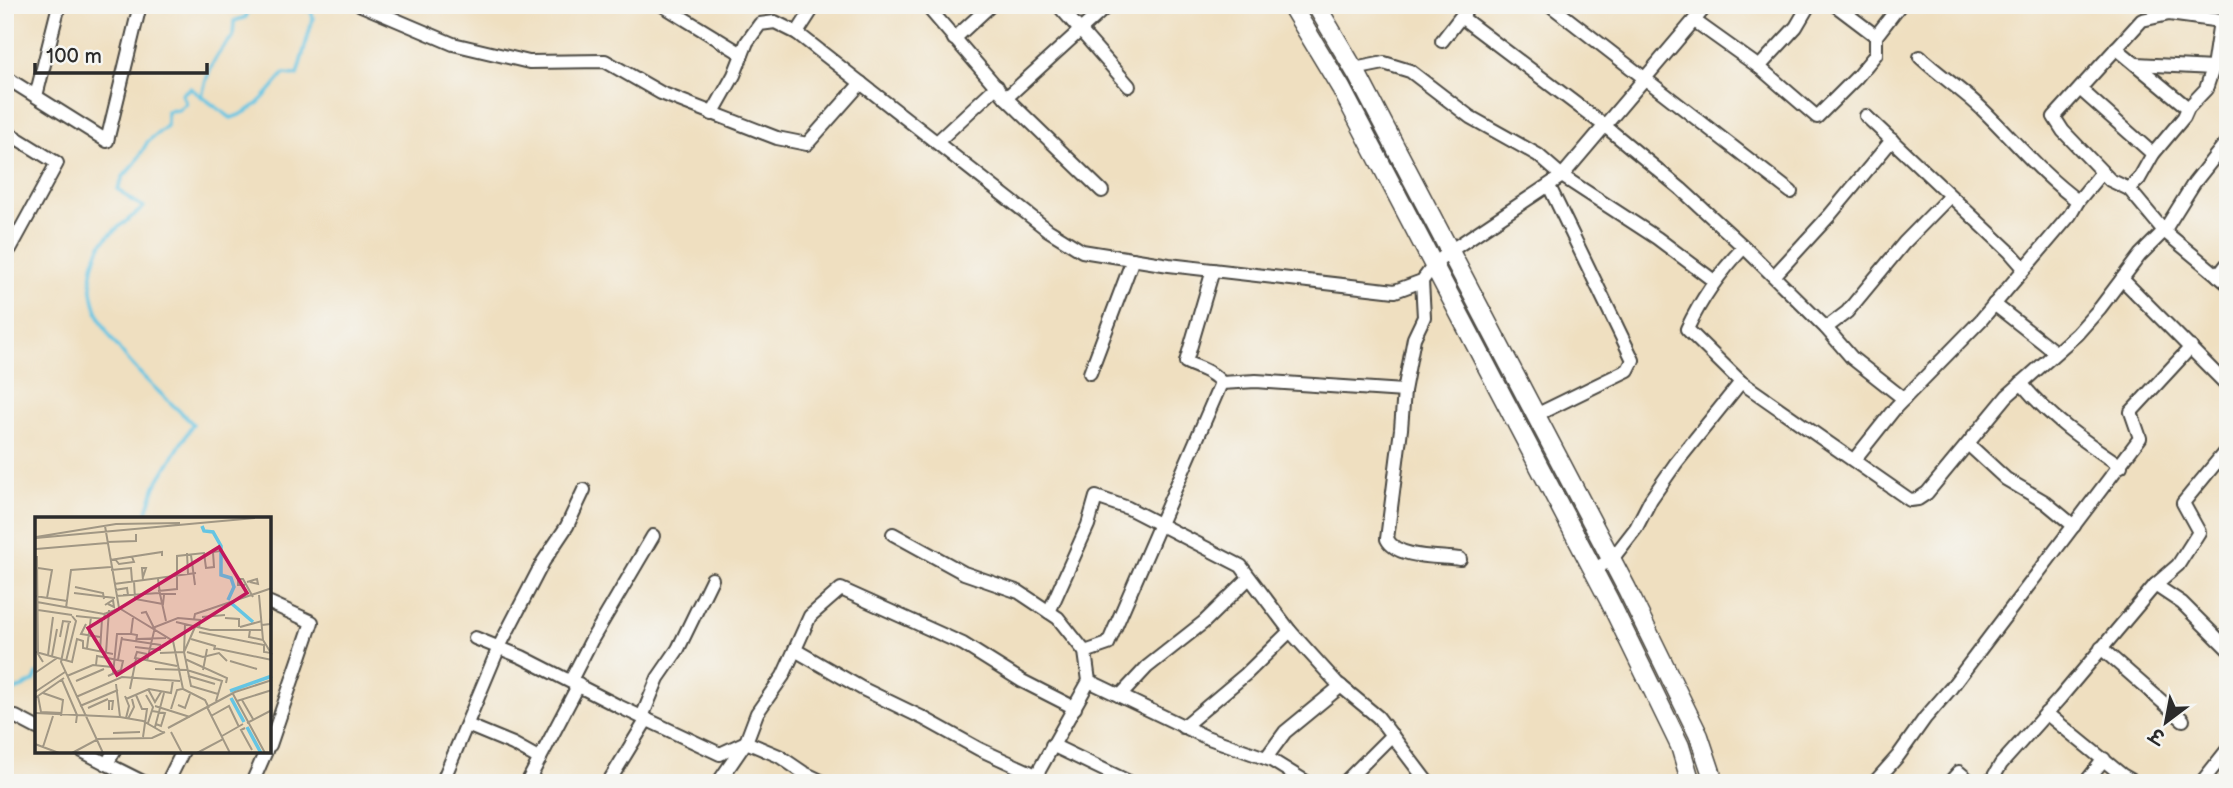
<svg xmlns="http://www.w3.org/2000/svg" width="2233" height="788" font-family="'Balsamiq Sans','Playpen Sans Deva',sans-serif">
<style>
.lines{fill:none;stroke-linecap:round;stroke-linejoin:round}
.stream{stroke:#65c5e3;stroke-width:3.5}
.street-casing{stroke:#484641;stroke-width:16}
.secondary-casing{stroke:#484641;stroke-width:21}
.street{stroke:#fff;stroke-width:12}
.secondary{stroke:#fff;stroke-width:18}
.inset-river{fill:none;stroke:#65c5e3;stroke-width:3.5}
.inset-road{fill:none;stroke:#a19784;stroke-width:2}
.view{fill:#c2185b;fill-opacity:0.15;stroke:#c2185b;stroke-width:3.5}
.inset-edge{fill:none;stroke:#2b2b2b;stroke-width:3.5}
</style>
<rect width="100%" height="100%" fill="#f6f6f2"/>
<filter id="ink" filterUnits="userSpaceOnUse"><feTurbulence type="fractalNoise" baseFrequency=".0143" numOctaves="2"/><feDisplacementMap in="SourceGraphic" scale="14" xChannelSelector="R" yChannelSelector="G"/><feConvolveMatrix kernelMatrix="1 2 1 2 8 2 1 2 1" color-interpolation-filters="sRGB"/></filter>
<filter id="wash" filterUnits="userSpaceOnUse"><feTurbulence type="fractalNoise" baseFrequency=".00686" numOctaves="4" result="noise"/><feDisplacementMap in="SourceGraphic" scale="28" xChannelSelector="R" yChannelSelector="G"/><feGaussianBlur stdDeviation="1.57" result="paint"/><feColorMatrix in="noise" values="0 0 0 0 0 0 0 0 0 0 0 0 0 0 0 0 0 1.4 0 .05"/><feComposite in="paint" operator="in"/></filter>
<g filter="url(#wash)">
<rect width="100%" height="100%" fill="#efdfc0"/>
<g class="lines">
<g class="stream">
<path d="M202,96C207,73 215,53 233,37L234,21L246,17L249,5"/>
<path d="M145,518L155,486L193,424C149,381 64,317 100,247C106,234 132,218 144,207L131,200L118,189L123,177L136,162L148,141L167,126V111L178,110L186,103L182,94L190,88L231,118C259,109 266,94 284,74L297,75L313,18L311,11L287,5"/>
<path d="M5,696L34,681L37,674"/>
</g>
</g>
</g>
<g filter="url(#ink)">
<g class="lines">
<defs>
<g id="street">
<path d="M361,5L453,44L529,62L605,61L661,93L777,138L807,144L861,83"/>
<path d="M662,5L742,54"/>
<path d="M815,5L797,33L1048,230L1082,251L1169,265L1395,291L1422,281L1434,265L1450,251L1562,176L1707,5"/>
<path d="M926,5L1006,98L1102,191"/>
<path d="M1058,5L1129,86"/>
<path d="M1550,5L1791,192"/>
<path d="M1461,17L1605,126L1681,189L1744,247L1826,328L1852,358L1904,399"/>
<path d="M1696,22L1759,67L1817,117L1857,77L1876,54V36L1835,5"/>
<path d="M2228,22L2169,14L2142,20L2054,117L2063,131L2110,180L2129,189L2164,231L2228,284"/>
<path d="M1876,36L1900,5"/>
<path d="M954,39L991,5"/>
<path d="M1442,41L1470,5"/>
<path d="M2116,48L2188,108"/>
<path d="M1920,57C1940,76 1964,91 1983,110C2015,141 2042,175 2078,201"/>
<path d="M2136,64L2213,68"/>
<path d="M1759,67L1796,27L1809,5"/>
<path d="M1354,69L1384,63L1410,71L1470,117L1538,155L1562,176L1657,238L1714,281"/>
<path d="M5,77L107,141L140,5"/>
<path d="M2080,89L2153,154"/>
<path d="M36,96L59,5"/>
<path d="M1006,98L1108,5"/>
<path d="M712,114L734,75L747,42L760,24L775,22L797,33"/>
<path d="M1866,116L2010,252L2024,268"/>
<path d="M5,131L57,163L10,249L5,246"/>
<path d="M937,142L997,86"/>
<path d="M2129,189L2139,179L2153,154L2184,117L2188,108L2206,89L2213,68L2220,21"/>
<path d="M1744,247C1720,272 1702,297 1687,329L1741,382L1910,500L1918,499L1927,493L2007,396L2077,334L2100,308L2140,255L2164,231L2194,183L2228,140"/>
<path d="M1213,270L1186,362C1198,368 1214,372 1221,383L1256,381L1404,391"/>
<path d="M1774,276L1829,216L1892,140"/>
<path d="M2218,276L2228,263"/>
<path d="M2122,279L2228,386"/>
<path d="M1422,281L1424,317L1414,338L1404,391L1401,429L1387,539C1397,559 1439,556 1460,559"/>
<path d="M1994,304L2055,352"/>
<path d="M1826,328L1847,312L1904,243L1950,196"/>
<path d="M1090,373L1133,259"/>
<path d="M2021,383C2050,418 2084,441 2121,466"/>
<path d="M1536,415L1628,370L1633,360L1549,186"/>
<path d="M1968,444L2006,479L2045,502L2074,526"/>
<path d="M1854,460L1896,407L1981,320L2070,215L2078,201L2102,172"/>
<path d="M893,534L964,573L1019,592L1058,618L1085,652L1089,681L1032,783"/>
<path d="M1593,570L1612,559L1636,528L1651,499L1676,463L1741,382"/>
<path d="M2155,585L2182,603L2228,649"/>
<path d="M270,603L312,622L270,745"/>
<path d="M1049,612L1088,525L1096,497L1128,508L1241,566L1290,631L1337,683L1378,717L1428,783"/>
<path d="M475,638L522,657L618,706L720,754L746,742L779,756L804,773L825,783"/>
<path d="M2101,648L2183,720"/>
<path d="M795,650L863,689L923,718L979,749L1036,775"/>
<path d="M1085,652L1108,644L1221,383"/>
<path d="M571,680L591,641L653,536"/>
<path d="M1089,681L1206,737L1271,760L1308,783"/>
<path d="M1120,696L1147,667L1204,622L1249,578"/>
<path d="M2046,713L2122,775L2136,783"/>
<path d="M16,717L37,728"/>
<path d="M642,717L658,678L678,649L712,579"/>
<path d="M467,725L513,744L540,759"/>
<path d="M1183,727L1246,674L1290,631"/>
<path d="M1052,745L1131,783"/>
<path d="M82,751L107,764L114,751"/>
<path d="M1266,758L1285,732L1341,686"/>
<path d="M107,764L145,783"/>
<path d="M167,783L183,751"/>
<path d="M252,783L266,751"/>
<path d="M442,783L499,647L543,562L567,526L584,490"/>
<path d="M527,783L579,684"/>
<path d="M608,783L647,719"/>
<path d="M718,783L746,742L757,713L783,676L810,616L841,589L963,644L1022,681L1075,708"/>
<path d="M1344,783L1392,735"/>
<path d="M1874,783L1898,756L1925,718L1951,688L2140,438L2131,412L2191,347"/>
<path d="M1949,783L1959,772L1972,783"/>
<path d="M1990,783L2001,764L2060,698L2155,585L2178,565L2199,532L2183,503L2228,448"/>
<path d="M2085,783L2104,759"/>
<path d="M2201,783L2228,749"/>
</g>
<g id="secondary">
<path d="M1291,5L1341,88L1609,600L1680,746L1691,783"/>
<path d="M1316,5L1358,76L1627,589L1699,736L1711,772L1712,783"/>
</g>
</defs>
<use href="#street" class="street-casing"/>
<use href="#secondary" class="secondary-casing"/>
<use href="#street" class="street"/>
<use href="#secondary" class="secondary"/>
</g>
</g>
<g transform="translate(35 517)">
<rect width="236" height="236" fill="#efdfc0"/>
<path class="inset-river" d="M167,9L169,14L178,15L186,29V58L196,61L199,70L193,83M196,86L218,105M195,174L237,159M196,181L209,205M212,210L226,236"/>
<path class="inset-road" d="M70,9L84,91L138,124L148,172L170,183L174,191M1,20L81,7L145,6M1,21L220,1M72,25L101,24V17M1,32L72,26M152,36L153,57M156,38L160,68M2,39L3,137L8,145M80,42L84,47L99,45L97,40M75,43L127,35V39M3,51L17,53L12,81M76,53L96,51L97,64M108,60L111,51H107L108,63M123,62L125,77H141M99,64L100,82L128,87L129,78M212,65L222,62L223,67L215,65M79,67L161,56M210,68H203V62H208L218,80M40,70L68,76L69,82M80,73L92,71L93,78H88M123,74L142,72V39L169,36L171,51L179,50L178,35L185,34M39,76L80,81M125,77L131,104M0,79L32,84M81,79L124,76M2,85L69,97L83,92M70,88L78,83L79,90L73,87M31,91L36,53L76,50M3,93L37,98M106,96L111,95L119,111M41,99L69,102L70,96M167,100L190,98M98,101L96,117L102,118L101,125M190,101L204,102V110M159,102L160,97L237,71M34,105L26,145L68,236M141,105L175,113H228M51,107L46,117L65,120M227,108L235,107L237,94M160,110L149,135L156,169L183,177M205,110L227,104M215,113L214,120L228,123M164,115L229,128V135L236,136L228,123L224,78M25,120L28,104L36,105M86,122L126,128M102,122L131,121M156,122L180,129L179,133M100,130L126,133M52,131L56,100M179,131L237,143M65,134L67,102M1,135L37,145L42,122L48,124V131L78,137M152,135L168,140L184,136L192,144M71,136L74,93M125,136L149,135L150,107M112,137L102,135L100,141L142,149M13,138L18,100M17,139L22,112M150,142L192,161L191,166M83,143L87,120M31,144L41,104L37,99M112,144L120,110L143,101L165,103L164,111M195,144L222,152M61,148L62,139L88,144L86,153L73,159M120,152L152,153L187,164L181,184M168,153L172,132M0,156L22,141M78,157L82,117H96M32,159L58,148L77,150M153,159L180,167M27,163L42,198L41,206M41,164L69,152M81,167L85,200M95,172L101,142M113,172L120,185L126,175M0,175L30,155M8,176L28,183L26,199M198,177L230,236M101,178L107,192H112L108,220M111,178L118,190L113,206M3,179L6,195L27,196M90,179L94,189L91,201M41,180L87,160L145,164M0,181L29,161M91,182L114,172L136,176L138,163M207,183L218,202M202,184L237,173M143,188L150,191L155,177M45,189L83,173M120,189L155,200M172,190L188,222M53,191L73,182M136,192L142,173L147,172M74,193V184H78L77,193M117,194L130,196L126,209L121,207M0,196L85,200L108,204L129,216M176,199L194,189L204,210M93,202L99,190L97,182M212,206L237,193M120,210L129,176M133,211L200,175L237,163M210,211L206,213L217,233M136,215L147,236M78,216L105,215M187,219L208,207M0,227L24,236M8,230L18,199M37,236L63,222L117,221L130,215M162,236L188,222L195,236"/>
<path class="view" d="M184,30L212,76L82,158L53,111Z"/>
<rect width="236" height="236" class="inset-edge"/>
</g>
<rect width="2233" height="788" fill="none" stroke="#f6f6f2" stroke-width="28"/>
<g transform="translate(2166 722) rotate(212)" stroke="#f6f6f2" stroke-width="5" paint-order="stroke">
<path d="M0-5L12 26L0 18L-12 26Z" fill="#2b2b2b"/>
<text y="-10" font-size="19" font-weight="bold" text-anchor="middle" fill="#2b2b2b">उ</text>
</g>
<path d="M35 63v10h172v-10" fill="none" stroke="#2b2b2b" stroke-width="3.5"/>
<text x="46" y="63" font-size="21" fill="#2b2b2b" stroke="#f6f6f2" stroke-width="5" paint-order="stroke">100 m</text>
</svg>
